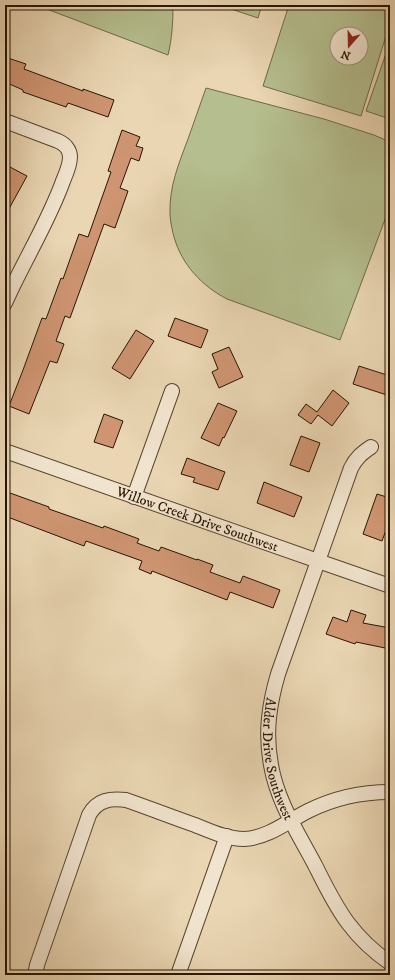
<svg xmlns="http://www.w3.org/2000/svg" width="395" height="980" font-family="'IM FELL DW Pica',serif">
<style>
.green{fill:#b5be8e;stroke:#6e6a48;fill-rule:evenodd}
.building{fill:#cf9572;stroke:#271501}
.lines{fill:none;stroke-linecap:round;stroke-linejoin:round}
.minor-casing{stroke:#58452e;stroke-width:16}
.minor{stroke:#f1e4ce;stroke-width:14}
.labels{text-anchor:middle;stroke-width:3;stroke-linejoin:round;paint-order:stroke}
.street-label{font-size:14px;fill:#271501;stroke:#f1e4ce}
</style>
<rect width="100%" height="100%" fill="#ead6b3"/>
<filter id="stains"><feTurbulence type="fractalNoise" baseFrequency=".005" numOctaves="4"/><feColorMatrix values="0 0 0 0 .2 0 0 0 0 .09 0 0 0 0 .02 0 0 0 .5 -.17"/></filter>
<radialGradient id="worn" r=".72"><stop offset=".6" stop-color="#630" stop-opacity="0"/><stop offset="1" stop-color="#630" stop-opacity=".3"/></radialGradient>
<g class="green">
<path d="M43,5H173C173,22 172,39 168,55L44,8Z"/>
<path d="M223,5H262L258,18L228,8Z"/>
<path d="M289,5H390V23L361,116L263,86ZM337,34H361V58H337Z"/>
<path d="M390,42V119L366,111Z"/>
<path d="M206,88L324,119L374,135L390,142V206L340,340L227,299C202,286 182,265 174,237C172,229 170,221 170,213C169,187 179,163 188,139C194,122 200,105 206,88Z"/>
</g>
<g class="building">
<path d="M5,57L26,64L24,69L83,91V89L114,100L108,117L68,103L66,107L23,92V90L5,82Z"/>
<path d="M122,130L140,137L136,146L143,148L139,161L131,158L120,188L128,191L115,228L104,224L70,318L65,316L56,341L64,344L57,363L50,361L29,414L9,406L23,370L42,318L46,319L61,278L63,279L79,234L88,237L111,172L108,171Z"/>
<path d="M10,167L27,176L5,216V175Z"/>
<path d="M175,318L208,330L201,348L168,336Z"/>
<path d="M136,330L154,341L130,379L112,368Z"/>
<path d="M229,347L243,377L219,388L212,372L218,369L212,354Z"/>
<path d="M359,366L390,376V396L353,384Z"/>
<path d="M333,390L349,403L332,426L318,415L311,424L298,415L306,404L317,412Z"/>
<path d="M218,403L237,411L224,438L223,437L219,446L201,438Z"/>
<path d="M104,414L123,421L113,448L94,442Z"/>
<path d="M301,436L320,443L309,472L290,465Z"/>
<path d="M187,458L225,472L218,490L193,482L195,478L181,474Z"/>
<path d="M264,482L302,497L294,517L257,503Z"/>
<path d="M10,493L49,507V509L103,528L104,526L139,539L137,543L159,551L161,547L197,560V559L213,565L210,572L240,583L243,576L280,590L273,608L230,592L227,600L152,571L151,574L139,569L142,561L86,541L84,546L5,516V508Z"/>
<path d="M377,494L390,498V519L382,541L363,534Z"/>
<path d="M351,610L366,615L363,623L390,628V649L356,642L355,644L326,634L333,617L347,622Z"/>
</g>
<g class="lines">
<defs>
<g id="minor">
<path d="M5,121L58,141C65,144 70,150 70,157C70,165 66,174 63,181C48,223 23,262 5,303"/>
<path id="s1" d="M371,447C362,453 356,458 351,468L278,674C269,705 265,733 271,765C277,801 298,833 315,865C325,885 335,906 348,923C360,939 374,952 390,963"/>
<path id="s2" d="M5,451L318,561L390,586"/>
<path d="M134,497L172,391"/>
<path d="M35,975L37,965L89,815C97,800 110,798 126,800C149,808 172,817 195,825C210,831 227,839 244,839C268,838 288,821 308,811C334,798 361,792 390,792"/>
<path d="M178,975L227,836"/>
</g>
</defs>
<use href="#minor" class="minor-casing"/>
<use href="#minor" class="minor"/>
</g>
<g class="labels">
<g class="street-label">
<text dy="5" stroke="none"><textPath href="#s2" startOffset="204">Willow Creek Drive Southwest</textPath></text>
<text dy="5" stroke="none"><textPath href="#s1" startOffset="335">Alder Drive Southwest</textPath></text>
</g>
</g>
<rect width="395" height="980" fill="none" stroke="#ead6b3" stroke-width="20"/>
<rect x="6" y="6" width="383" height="968" fill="none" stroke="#271501" stroke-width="2"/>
<rect x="10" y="10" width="375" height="960" fill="none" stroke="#271501"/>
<g transform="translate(349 46) rotate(200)"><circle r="19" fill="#f1e4ce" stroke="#a0917c"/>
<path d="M0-3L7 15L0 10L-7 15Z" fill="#8f2418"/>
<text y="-6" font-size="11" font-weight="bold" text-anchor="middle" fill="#271501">N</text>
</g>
<rect width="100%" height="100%" filter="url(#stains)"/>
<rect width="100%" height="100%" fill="url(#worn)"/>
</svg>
